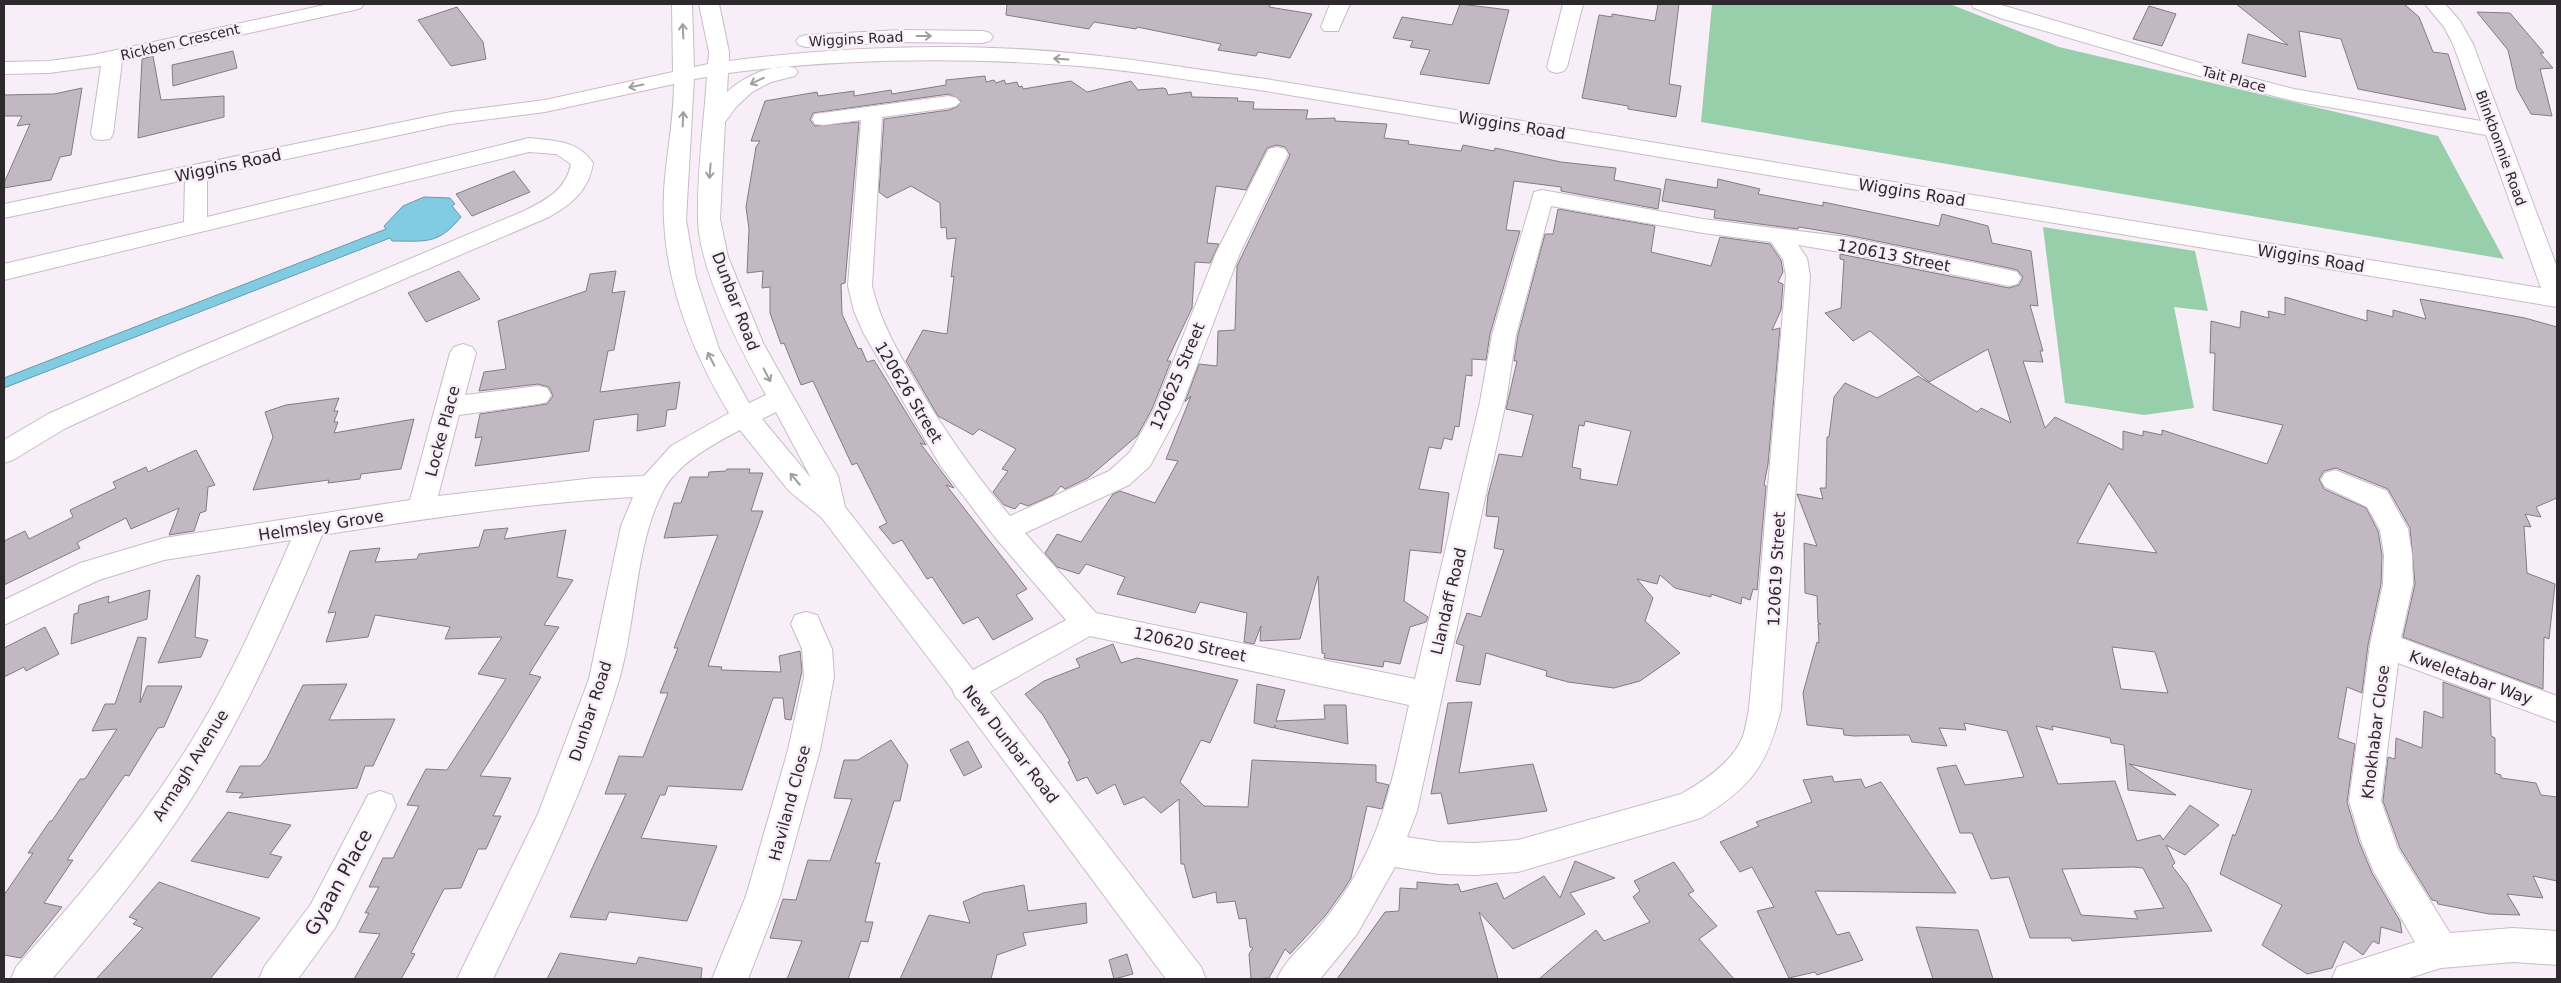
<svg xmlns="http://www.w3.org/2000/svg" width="2561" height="983" font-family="'DejaVu Sans',sans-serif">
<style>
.green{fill:#98cfab}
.water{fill:#81cce3;stroke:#689bac}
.building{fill:#c2b8c2;stroke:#847b84;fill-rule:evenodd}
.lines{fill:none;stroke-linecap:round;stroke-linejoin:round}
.minor-casing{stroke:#c7bdc7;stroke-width:2}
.minor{fill:#fff;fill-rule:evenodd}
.oneway{stroke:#a09fa0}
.labels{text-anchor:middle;stroke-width:5;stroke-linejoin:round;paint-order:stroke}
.far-street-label{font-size:14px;fill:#2d292d;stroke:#f8eef8}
.street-label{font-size:16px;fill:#2d292d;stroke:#f8eef8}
.near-street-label{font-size:19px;fill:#2d292d;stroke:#f8eef8}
</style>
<rect width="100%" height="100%" fill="#f8eef8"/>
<g class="green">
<path d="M1712,4H1950L2059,47L2438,136L2504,259L1701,122Z"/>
<path d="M2043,227L2195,251L2208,311L2174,307L2194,408L2144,415L2065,403Z"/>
</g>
<path class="water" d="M424,197L450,198L455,204L452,206L461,217C438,245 426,241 392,241L390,238L4,388V378L386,229L384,226L403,206Z"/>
<g class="building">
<path d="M1007,4H1271L1269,7L1312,14L1290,58L1258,52L1256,56L1218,50L1221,44L1137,27L1136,29L1094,22L1089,29L1006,15Z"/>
<path d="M1460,4L1509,10L1489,84L1420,74L1430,50L1410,47L1413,41L1393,38L1402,17L1452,25Z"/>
<path d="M1658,4H1679L1669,84L1681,86L1676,117L1628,109V106L1582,98L1599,15L1612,17V14L1655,21Z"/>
<path d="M2236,4H2404L2419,17L2433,52L2448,54L2466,110L2358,89L2341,39L2299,31L2306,77L2242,63L2248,34L2288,45Z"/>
<path d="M2149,6L2176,14L2162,46L2133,39Z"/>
<path d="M457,7L483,42L486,59L451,66L418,20Z"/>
<path d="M2477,12L2510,13L2544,53H2540L2553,68L2540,69L2552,116L2531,114L2517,89L2508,50Z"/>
<path d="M233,51L237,68L173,86L172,65Z"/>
<path d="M153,56L161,100L224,96V117L138,138L142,59Z"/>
<path d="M985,76L986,82L994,80L996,83L1004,80L1006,84L1017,82L1019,87L1022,86L1023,89L1071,81L1087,92L1131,81L1138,90L1163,88L1166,89L1168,95L1191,92L1192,97L1238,98L1237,101L1254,102L1253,109L1308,110L1306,119L1335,118V121L1387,124L1384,138L1409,141L1408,144L1461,151L1463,145L1494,151L1495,148L1561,162L1616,168L1614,180L1661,189L1658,209L1561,191V187L1514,181L1506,230L1520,231L1490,334L1486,360L1472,359V376L1466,375L1459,427L1455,426L1452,440L1444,438L1441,449L1429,447L1419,489L1449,493L1441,553L1410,550L1404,601L1428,617L1426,622L1410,627L1400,664L1384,661L1383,667L1324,658L1325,654L1322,653L1318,576L1300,639L1260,641L1261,626L1254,644L1244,642L1247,613L1200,602L1195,613L1117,594L1125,577L1086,564L1079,574L1057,567L1045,553L1057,534L1081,542L1113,494L1120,491L1155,503L1156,501L1178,461L1166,459L1191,396L1185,402L1199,364L1217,366L1218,331L1235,330L1237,266L1290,155L1285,147L1277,145L1267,148L1246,190L1216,186L1207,243L1219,244L1210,263L1195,262L1192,308L1167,361H1171L1152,409L1137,436L1088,478L1065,489L1061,486L1053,495L1028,506L1020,503L1015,509L1004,505L993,492L1008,471L1002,469L1016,449L979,429L973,435L938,416L906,361L923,330L947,334L954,276L951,277L956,238L947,239L946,227L941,228L940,203L911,186L887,198L879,192L884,119L949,110L957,107L961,101L949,94L813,113L810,120L815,126L859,122L845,283L841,284L842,314L858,349L861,348L867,362L874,360L926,445L920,443L954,488L946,485L1027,589L1016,595L1033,619L993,640L978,617L963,624L932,577L927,579L902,540L893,544L879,527L887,523L857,463L852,465L813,381L801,385L784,343L781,344L770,313V287L762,288L763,271L747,273L749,229L746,207L756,147L760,141H751L765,101L817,92L818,96L854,91V96L891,90L892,94L946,85V80Z"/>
<path d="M82,88L71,155L60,157L51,180L4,188V183L30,124L17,126L22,116H4V95L54,94Z"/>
<path d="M514,171L530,192L472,216L456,194Z"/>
<path d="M1666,179L1717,188L1718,179L1760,189L1758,194L1823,206V202L1939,226L1942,214L1988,226L1992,243L2031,251L2038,306L2030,305L2043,351H2040L2043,362L2023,361L2045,428L2055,417L2123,450V431L2143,436V431L2162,435V430L2267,464L2283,425L2213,410L2215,353H2210L2211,321L2240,328L2241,311L2269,318L2268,311L2285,315V297L2367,321V310L2393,317V310L2426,319L2420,299L2525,318L2557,327V498L2536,507L2541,517L2525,514L2531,527L2524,526L2527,573L2555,584L2549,639L2544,637L2543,689L2403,637L2415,584L2410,528L2388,489L2336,468L2324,471L2319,479L2324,489L2366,508L2378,531L2382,555L2381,584L2368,645L2362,693L2347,687L2338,738L2355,744L2347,802L2359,842L2372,873L2400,921L2402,933L2381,927L2379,944L2373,941L2363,955L2344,941L2332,968L2307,974L2262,945L2282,905L2220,874L2233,834L2235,836L2252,790L2129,764L2176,795L2128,790L2124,745L2111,743L2110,738L2052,726L2053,730L2036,726L2058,784L2115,781L2137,841L2160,835L2163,840L2190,805L2219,825L2185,855L2166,845L2175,863L2172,866L2187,885L2212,931L2072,941L2071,938H2030L2009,877L1991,879L1972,833H1960L1937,768L1956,765L1965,785L2024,777L2007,731L1964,723L1966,730L1939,728L1947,746L1912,742L1909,735L1854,736L1844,735L1843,729L1807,725L1803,693L1817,642L1819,643L1818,624H1821L1818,623L1817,596L1805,593L1804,543L1817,546L1797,494L1823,499L1820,488H1826L1827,437H1829L1834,397L1845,383L1877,398L1918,376L1977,412L1981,408L2011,423L1988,349L1929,382L1870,331L1853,341L1825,313L1841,308L1844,260L1840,259V254L2009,288L2019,285L2023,277L2017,270L2009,268L1847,235L1799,227L1798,229L1714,218L1715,210L1662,201ZM2109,483L2157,553L2077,543ZM2112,647L2155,652L2168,693L2121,689ZM2133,867L2143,868L2164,908L2134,911L2138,919L2081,915L2062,869Z"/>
<path d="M1558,209L1655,226L1651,252L1711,266L1720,237L1770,244L1781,260L1783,272L1778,282L1783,284L1781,310L1772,330L1780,328L1768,464L1764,485L1766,486L1757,590L1753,589L1750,600L1742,597L1741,604L1711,594V597L1675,588L1660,575L1657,584L1637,579L1653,598L1645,621L1680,653L1640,681L1614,688L1568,682L1546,676L1547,671L1486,653L1480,685L1456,681L1464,646L1456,643L1467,613L1481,617L1504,550L1494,548L1499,517L1486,516L1488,495L1499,454L1522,457L1533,415L1506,409L1517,361H1514L1518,335L1545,234H1553ZM1585,421L1631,431L1617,485L1580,479L1581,469L1572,467L1579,425L1584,426Z"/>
<path d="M459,271L480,299L426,322L408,293Z"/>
<path d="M616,271L612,293L625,291L614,350L608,351L600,392L680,382L676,409L667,410L665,426L637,431L638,414L594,420L589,451L475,466L482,437L475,438L480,414L547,404L553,396L549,387L538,384L479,391L484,372L506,369L498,321L586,291L590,274Z"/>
<path d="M339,398L334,411H338L334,422H338L334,433L414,419L401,469L361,474L360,479L328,483L329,480L253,490L273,437L265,412L286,405Z"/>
<path d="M196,450L215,485L208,487L206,511L200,513L194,531L169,535L179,508L131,529L126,518L80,541L77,543L80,548L4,585V541L25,531L29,539L73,517L70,510L116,488L113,482L146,467L148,472Z"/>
<path d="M727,469H750L749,473H763L751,511H763L708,666L722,667L721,670L781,672L779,656L800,651L802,671L791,720L785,719L783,698H773L742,790L668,786L665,795H660L641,838L717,846L687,921L609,912L606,920L570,917L626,794H605L619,756L643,757L668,693H660L678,648H674L718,535L664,538L674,503H681L690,477H708L709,472L726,471Z"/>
<path d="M508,528L504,539L566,530L557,577L573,580L544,625L559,627L529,674L541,677L480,776L511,778L493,816H501L486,849H478L461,888L444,889L411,953L415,954L401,979H354L380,934L359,932L369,913H365L379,887H369L383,858H393L419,806L407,805L426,769L447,770L506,679L478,674L502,637L445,639L450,627L375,615L368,637L326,642L336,612L328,613L350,551L380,548L375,562L417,559L419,554L479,547L484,530Z"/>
<path d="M197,575L200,576L195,637L208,640L201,657L158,663Z"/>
<path d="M150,590L147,619L71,644L74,614L78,613L79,605L109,596L108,603Z"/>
<path d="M45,627L59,654L26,671L24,667L4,677V648Z"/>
<path d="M138,637L146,638L140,703L147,686H182L164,727L158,728L129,776L125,775L99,813L67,860H73L44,903L62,907L21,958L4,955V895L33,853H28L50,821H52L80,779H85L117,729L92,731L105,704H115Z"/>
<path d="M1113,644L1121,663L1137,658L1238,680L1210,743L1201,740L1180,782L1204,806L1248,807L1252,760L1376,765V782L1389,785L1382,809L1367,806L1351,878L1343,891L1325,916L1290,954L1285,949L1269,978L1251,979L1249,954L1253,948L1250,947L1246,918L1239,919L1235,901L1217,903L1216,892L1193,898L1184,864H1181L1179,799L1161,813L1144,797L1124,805L1115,784L1097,794L1087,777L1077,781L1068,762L1070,761L1043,715L1025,694L1044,681L1080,667L1076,659Z"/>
<path d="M2443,682L2490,699L2491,736L2495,738V773L2501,775V778L2536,783L2541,795L2557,797V881L2533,876L2543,898L2507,894L2520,915L2489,914L2438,904L2437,901L2432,900L2400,848L2383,801L2388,757L2395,759L2396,738L2422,748L2424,711L2443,718Z"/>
<path d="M347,684L329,720L395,719L373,766H365L357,788L239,798L243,793L226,792L240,766H260L267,758L303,685Z"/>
<path d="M1257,684L1285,690L1276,721L1325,719L1324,705H1346L1348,744L1275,728V725L1274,728L1254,723Z"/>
<path d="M1472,702L1459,773L1533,764L1547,811L1448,824L1441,793L1431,794L1448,703Z"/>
<path d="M891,740L908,765L900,801H894L875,863H880L865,922H873L868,942L861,941L848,979H787L802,941L770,938L783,899L796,900L808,860L830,861L852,799L834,798L844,760H858Z"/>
<path d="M968,741L982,767L964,776L950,750Z"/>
<path d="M1832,776L1834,782L1861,779L1865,788L1881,782L1956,893L1815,891L1837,935L1849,932L1863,960L1817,975L1815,972L1789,978L1757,911L1774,907L1752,867L1740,872L1720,842L1759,826L1756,822L1812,802L1803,780Z"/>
<path d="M228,812L291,825L270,854L282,857L268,878L191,861Z"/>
<path d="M1575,861L1615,878L1570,893L1585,914L1513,949L1479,912L1498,979H1337L1385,912L1399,911L1400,888L1417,889V882L1451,885L1458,884L1461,892L1497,883L1504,899L1544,876L1560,898Z"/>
<path d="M1674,862L1694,891L1688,894L1717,926L1699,939L1734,979H1539L1596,930L1604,941L1650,922L1633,897L1640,891L1634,881Z"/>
<path d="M159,882L260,918L210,979H96L143,928L133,924L137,920L129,917Z"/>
<path d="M1024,885L1028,911L1086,903L1087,923L1023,933L1026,945L997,955L991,979H900L929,915L970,923L963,902L983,893Z"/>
<path d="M1916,927L1978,930L1993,979H1933Z"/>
<path d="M560,953L636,964L639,957L702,968L701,979H547Z"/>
<path d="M1127,954L1133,974L1114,979L1109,960Z"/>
</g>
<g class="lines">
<defs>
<g id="minor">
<path d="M329,4H364L361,8L354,10L122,61L113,134L110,139L102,140L94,139L91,134L101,66L49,73L4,74V62L49,61L93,55Z"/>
<path d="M672,4H692L694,67L708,64L709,52L699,4H719L729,52V61C841,46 969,42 1081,54C1143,60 1205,71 1266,79L2541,288L2486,135L2294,101L2234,86L2000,18L1974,8L1971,4H1998L2248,77L2294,89L2481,121L2453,44L2444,27L2425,4H2445L2460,21L2473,44L2557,267V307L1266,91C1204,83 1141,71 1079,66C963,57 844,58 728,73L727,92C743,77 773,62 795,68L798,72L795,76L771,82L752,92L736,107L725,122L720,219L728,257L763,343L838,476L845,507L973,670L1066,620L994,536L940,465L864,334L854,311L848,286L861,120L823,125L815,124L812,119L815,114L949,96L956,98L960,102L956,106L949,108L882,117L872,286C880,320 896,349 914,379C942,428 974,473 1010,516L1109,471L1130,452L1154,410L1216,253L1266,154L1269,149L1277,147L1285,149L1288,154L1240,253L1180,410L1150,466L1129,485L1025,533L1096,613L1415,679L1480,402L1492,335L1534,192L1542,190L1703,219L1847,237L2009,270L2017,272L2021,278L2017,284L2009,286L1847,253L1798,245L1807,258L1810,276L1781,709C1767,766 1751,787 1701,818L1518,872L1475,875L1439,874L1395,867L1357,934L1320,979H1277C1285,960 1302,947 1315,932C1326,919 1336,905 1345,892C1384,832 1394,772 1409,705L1090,636L990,692L1201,967L1206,979H1166L959,700L956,698L952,689L822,518L789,491L740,430C713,444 676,464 662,493C634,550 637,619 619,680C588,784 540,881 493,979H457L538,814L589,679L621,526L633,497C528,503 424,519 322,535C287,619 250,702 203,780C160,851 106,916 52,979H11L16,967C74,902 131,835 178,762C224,693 258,616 291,540L164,560L99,580L4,625V600L80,563L164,538L410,500L450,353L454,347L463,344L472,347L476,353L465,395L538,386L547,388L551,395L547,402L538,404L459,415L438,496L594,478L644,476L671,446L729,413C694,355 667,289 664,220C661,176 674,129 674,84L545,112L451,124L207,176V217L529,138C554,141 578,140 593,163C589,190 572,204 549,217L201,366L66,428L13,460L4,463V440L48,414L183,354L524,211C546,200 566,190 571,164L556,154L529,152L4,280V264L184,222L185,180L4,218V204L451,112L545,100L673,72ZM707,77C704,123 697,171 698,218C698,269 741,350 766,395L749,403L719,349L696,278L686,220L694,79ZM1551,206L1703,233L1771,242L1783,259L1786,276L1749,709C1747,718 1746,727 1743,736C1733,762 1704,781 1681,794L1518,840L1475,843L1439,842L1407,837L1417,811L1506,402L1516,335ZM776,412L810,476L811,478L762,419Z"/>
<path d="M1330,4H1350L1338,31H1324L1321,27Z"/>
<path d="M1563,4H1583L1567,67L1564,71L1557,73L1550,71L1547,67Z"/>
<path d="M901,30L983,31L990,33L993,37L990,41L983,43L901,42L806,47L799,45L796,41L799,37L806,35Z"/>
<path d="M2335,470L2387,491L2408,529L2412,555L2413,584L2401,638L2557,696V722L2398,663L2381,801L2398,849L2450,933L2513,928L2557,931V965L2513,962L2441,968L2406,979H2332L2337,967L2415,942L2374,872L2361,841L2349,801L2370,645L2383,584L2384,555L2380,530L2367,507L2325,487L2321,480L2325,473Z"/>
<path d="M806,612L817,615L832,649L834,677L820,750L780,896L748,979H712L746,896L788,750L804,677L802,649L791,624L795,615Z"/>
<path d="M380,791L392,795L396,806L335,928L298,979H259L264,967L311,904L368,795Z"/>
</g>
</defs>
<use href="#minor" class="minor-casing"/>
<use href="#minor" class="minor"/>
</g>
<defs><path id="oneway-shaft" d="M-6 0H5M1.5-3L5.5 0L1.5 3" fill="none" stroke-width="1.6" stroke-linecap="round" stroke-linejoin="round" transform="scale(1.25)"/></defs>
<g class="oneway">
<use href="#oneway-shaft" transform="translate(683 31) rotate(-93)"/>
<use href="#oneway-shaft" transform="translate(924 36)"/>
<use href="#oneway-shaft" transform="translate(1061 59) rotate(-176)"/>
<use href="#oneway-shaft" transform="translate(757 81) rotate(155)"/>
<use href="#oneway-shaft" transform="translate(636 86) rotate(168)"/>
<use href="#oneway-shaft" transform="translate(683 119) rotate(-87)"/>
<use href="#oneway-shaft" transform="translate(710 171) rotate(95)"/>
<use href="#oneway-shaft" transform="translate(711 359) rotate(-117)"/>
<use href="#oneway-shaft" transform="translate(767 375) rotate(62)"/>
<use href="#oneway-shaft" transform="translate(795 479) rotate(-130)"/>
</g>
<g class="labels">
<g class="far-street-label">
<text transform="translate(856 39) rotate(-3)" y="5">Wiggins Road</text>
<text transform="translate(180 42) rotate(-13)" y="5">Rickben Crescent</text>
<text transform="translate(2234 79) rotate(15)" y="5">Tait Place</text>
<text transform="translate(2501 148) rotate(70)" y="5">Blinkbonnie Road</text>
</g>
<g class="street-label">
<text transform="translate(1512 125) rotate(9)" y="6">Wiggins Road</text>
<text transform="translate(228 165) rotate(-12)" y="6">Wiggins Road</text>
<text transform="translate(1912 192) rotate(9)" y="6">Wiggins Road</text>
<text transform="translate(1894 255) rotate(11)" y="6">120613 Street</text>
<text transform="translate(2311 258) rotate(9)" y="6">Wiggins Road</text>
<text transform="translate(736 301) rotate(69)" y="6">Dunbar Road</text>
<text transform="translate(1177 376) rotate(-67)" y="6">120625 Street</text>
<text transform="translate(909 392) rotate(59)" y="6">120626 Street</text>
<text transform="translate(442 431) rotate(-75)" y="6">Locke Place</text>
<text transform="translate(321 525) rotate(-9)" y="6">Helmsley Grove</text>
<text transform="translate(1776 569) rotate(-87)" y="6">120619 Street</text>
<text transform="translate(1448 601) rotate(-77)" y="6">Llandaff Road</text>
<text transform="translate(1190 644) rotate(12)" y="6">120620 Street</text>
<text transform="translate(2471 677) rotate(20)" y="6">Kweletabar Way</text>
<text transform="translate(590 711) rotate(-72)" y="6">Dunbar Road</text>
<text transform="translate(2375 732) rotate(-83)" y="6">Khokhabar Close</text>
<text transform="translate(1011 744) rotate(52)" y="6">New Dunbar Road</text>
<text transform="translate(190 765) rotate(-58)" y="6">Armagh Avenue</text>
<text transform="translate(789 803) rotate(-75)" y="6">Haviland Close</text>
</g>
<g class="near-street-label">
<text transform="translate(338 882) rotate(-61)" y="7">Gyaan Place</text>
</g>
</g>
<rect width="2561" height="983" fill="none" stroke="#2d292d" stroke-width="10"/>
</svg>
